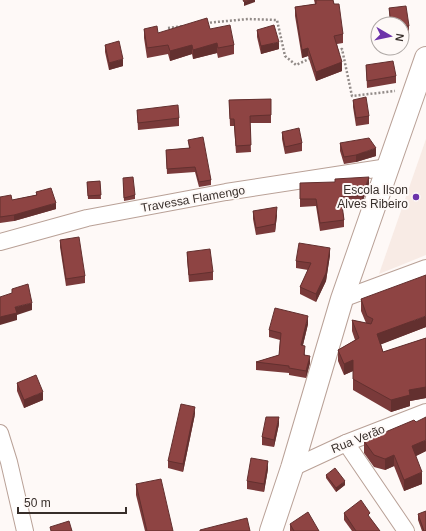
<svg xmlns="http://www.w3.org/2000/svg" width="426" height="531" font-family="Helvetica,sans-serif">
<style>
.built{fill:#f8ebe5}
.lines{fill:none;stroke-linecap:round;stroke-linejoin:round}
.street-casing{stroke:#b9a197;stroke-width:18}
.secondary-casing{stroke:#b9a197;stroke-width:24}
.path{stroke:#928b88;stroke-width:2.5;stroke-dasharray:2 2;stroke-linecap:butt}
.street{stroke:#fff;stroke-width:16}
.secondary{stroke:#fff;stroke-width:22}
.wall{fill:#7a3a3a}
.shaded-wall{fill:#63302f}
.building{fill:#8e4443;stroke:#63302f}
.poi-dot{fill:#6c33aa;stroke:#fef9f7;stroke-width:1.5}
.labels{text-anchor:middle;stroke-width:4;stroke-linejoin:round;paint-order:stroke}
.poi-label{font-size:12px;fill:#372e2a;stroke:#fef9f7;text-anchor:end}
.street-label{font-size:12px;fill:#372e2a;stroke:#fef9f7}
</style>
<rect width="100%" height="100%" fill="#fef9f7"/>
<path class="built" d="M426,139V255L379,274Z"/>
<g class="lines">
<defs>
<g id="street">
<path d="M0,242L87,218L226,192L388,167"/>
<path d="M342,299L426,268"/>
<path d="M0,433L9,462L25,531"/>
<path d="M346,443L406,531"/>
<path d="M292,468L346,443L426,412"/>
</g>
<path id="secondary" d="M271,531L292,468L342,299L426,58"/>
</defs>
<use href="#street" class="street-casing"/>
<use href="#secondary" class="secondary-casing"/>
<g class="path">
<path d="M206,23L248,19L277,20L285,56L296,65L311,58"/>
<path d="M168,28L183,26"/>
<path d="M337,51L342,49L352,96L395,91"/>
</g>
<use href="#street" class="street"/>
<use href="#secondary" class="secondary"/>
</g>
<g class="wall">
<path d="M314,0H333L343,34V43L337,44L342,71L316,81L308,56L302,58L295,16V7L315,4Z"/>
<path d="M389,8L409,26V33L402,34V24H390Z"/>
<path d="M144,29L158,33L210,29L234,45V54L218,58L217,53L193,59L192,54L170,61L168,54L147,58L144,38Z"/>
<path d="M257,30L279,49L261,54L257,37Z"/>
<path d="M105,45L123,66L109,70L105,52Z"/>
<path d="M366,65L396,76V83L367,88Z"/>
<path d="M271,99V123H250L251,152L236,153L234,126H230L229,100Z"/>
<path d="M353,100L369,116V124L356,126L353,107Z"/>
<path d="M137,110L179,118V126L138,130Z"/>
<path d="M282,132L302,143V151L285,154L282,139Z"/>
<path d="M188,140L211,180V185L199,187L195,172L167,174L166,150L189,148Z"/>
<path d="M340,143L376,156L356,162L344,164L340,151Z"/>
<path d="M100,181L101,199H88L87,182Z"/>
<path d="M123,182L135,195V199L124,201Z"/>
<path d="M300,183L369,184L362,203L342,205L344,220V227L320,231L316,206L300,207Z"/>
<path d="M36,192L56,209L14,221L0,223V197L12,200L36,195Z"/>
<path d="M253,211L277,215L275,232L256,235L253,219Z"/>
<path d="M60,240L85,276V283L66,286L60,247Z"/>
<path d="M187,252L213,272V280L189,282L187,259Z"/>
<path d="M330,255L326,281L316,302L300,294V287L308,270L296,268V261Z"/>
<path d="M361,299L426,327L381,344L383,352L426,338V398L410,401V406L391,412L353,390V371L344,375L338,361V350L355,340L352,331V320L366,323L361,311Z"/>
<path d="M308,324L303,345L305,355L310,363L306,378L289,375V373L256,370V362L279,355L280,340L269,337V330Z"/>
<path d="M17,383L43,400L24,408L17,391Z"/>
<path d="M195,414L183,472L168,468V461Z"/>
<path d="M416,422L426,451L416,456L422,484L404,491L394,466L385,470L374,467L364,453V441Z"/>
<path d="M279,424L274,447L262,445V437Z"/>
<path d="M268,469L264,492L247,489V481Z"/>
<path d="M326,475L345,485L336,492L326,478Z"/>
<path d="M136,484L173,531H145L136,495Z"/>
<path d="M344,513L370,518L380,531H352L344,520Z"/>
<path d="M418,514L426,531H422L418,520Z"/>
<path d="M290,524L319,531H290Z"/>
</g>
<g class="shaded-wall">
<path d="M251,0H255V2L244,6V2Z"/>
<path d="M279,42V49L261,54V46Z"/>
<path d="M217,43V53L193,59V50Z"/>
<path d="M192,45V54L170,61V51Z"/>
<path d="M308,48V56L302,58V50Z"/>
<path d="M123,59V66L109,70V63Z"/>
<path d="M342,62V71L316,81V72Z"/>
<path d="M376,148V156L356,162V155Z"/>
<path d="M369,177V184L362,203V196Z"/>
<path d="M56,203V209L14,221V215Z"/>
<path d="M277,207V215L275,232V224Z"/>
<path d="M330,248V255L326,281L316,302V294Z"/>
<path d="M32,303V310L17,315V320L0,325V317L15,307Z"/>
<path d="M308,316V324L301,353V345Z"/>
<path d="M426,316V327L377,346V334Z"/>
<path d="M310,356V363L306,378V371Z"/>
<path d="M353,360V371L344,375V364Z"/>
<path d="M426,387V398L410,401V406L391,412V400L409,390Z"/>
<path d="M43,392V400L24,408V400Z"/>
<path d="M195,407V414L183,472V464Z"/>
<path d="M279,417V424L274,447V440Z"/>
<path d="M426,440V451L412,458V446Z"/>
<path d="M394,455V466L385,470V459Z"/>
<path d="M268,461V469L264,492V484Z"/>
<path d="M422,472V484L404,491V480Z"/>
<path d="M345,481V485L336,492V488Z"/>
</g>
<g class="building">
<path d="M243,0H251L244,2Z"/>
<path d="M316,0H333L334,4H339L343,34L334,36L342,62L316,72L308,48L302,50L295,7L316,4Z"/>
<path d="M406,6L409,26H402V24H391L389,8Z"/>
<path d="M207,18L210,29L230,25L234,45L218,48L217,43L193,50L192,45L170,51L168,45L147,48L144,29L157,26L158,33Z"/>
<path d="M274,25L279,42L261,46L257,30Z"/>
<path d="M119,41L123,59L109,63L105,45Z"/>
<path d="M393,61L396,76L367,81L366,65Z"/>
<path d="M366,97L369,116L356,118L353,100Z"/>
<path d="M271,99V115L250,116L251,145L236,146L234,119H230L229,100Z"/>
<path d="M178,105L179,118L138,123L137,110Z"/>
<path d="M299,128L302,143L285,147L282,132Z"/>
<path d="M203,137L211,180L199,182L195,167L167,169L166,150L190,148L188,140Z"/>
<path d="M369,138L376,148L356,155L344,157L340,143Z"/>
<path d="M133,177L135,195L124,198L123,178Z"/>
<path d="M369,177L362,196L341,197L344,220L320,223L316,199H300V183L335,182V179Z"/>
<path d="M100,181L101,195L88,196L87,182Z"/>
<path d="M51,188L56,203L14,215L0,217V197L11,195L12,200L37,195L36,192Z"/>
<path d="M277,207L275,224L256,228L253,211Z"/>
<path d="M79,237L85,276L66,279L60,240Z"/>
<path d="M299,243L330,248L326,273L316,294L300,287L311,263L296,261Z"/>
<path d="M210,249L213,272L189,275L187,252Z"/>
<path d="M426,275V316L377,334L383,352L426,338V387L409,390L410,395L391,400L353,379V360L344,364L338,350L359,338L352,320L371,324L373,319L367,316L361,299Z"/>
<path d="M28,284L32,303L15,307L17,313L0,317V297L12,293V289Z"/>
<path d="M275,308L308,316L301,345L305,346L304,355L310,356L306,371L289,368V366L256,362L279,355L281,333L269,330Z"/>
<path d="M36,375L43,392L24,400L17,383Z"/>
<path d="M181,404L195,407L183,464L168,461Z"/>
<path d="M266,417H279L274,440L262,437Z"/>
<path d="M426,417V440L412,446L422,472L404,480L394,455L385,459L374,455L364,441L414,420L416,422Z"/>
<path d="M251,458L268,461L264,484L247,481Z"/>
<path d="M335,468L345,481L336,488L326,475Z"/>
<path d="M161,479L173,531H147L136,484Z"/>
<path d="M361,500L370,513L368,515L380,531H356L344,513Z"/>
<path d="M426,511V531H424L418,514Z"/>
<path d="M308,512L319,531H294L290,524Z"/>
<path d="M247,518L250,531H200V530Z"/>
<path d="M69,521L72,531H51L50,527Z"/>
</g>
<circle class="poi-dot" cx="416" cy="197" r="4"/>
<g class="labels">
<g class="poi-label">
<text x="408" y="194">Escola Ilson<tspan x="408" dy="14">Alves Ribeiro</tspan></text>
</g>
<g class="street-label">
<text transform="translate(193 199) rotate(-10)" y="4">Travessa Flamengo</text>
<text transform="translate(358 439) rotate(-22)" y="4">Rua Verão</text>
</g>
</g>
<g transform="translate(390 36) rotate(99)"><circle r="19" fill="#fef9f7" stroke="#aea8a5"/>
<path d="M0-3L7 15L0 10L-7 15Z" fill="#6c33aa"/>
<text y="-6" font-size="11" font-weight="bold" text-anchor="middle" fill="#372e2a">N</text>
</g>
<path d="M18 507v6h108v-6" fill="none" stroke="#372e2a" stroke-width="2"/>
<text x="24" y="507" font-size="12" fill="#372e2a" stroke="#fef9f7" stroke-width="3" paint-order="stroke">50 m</text>
</svg>
